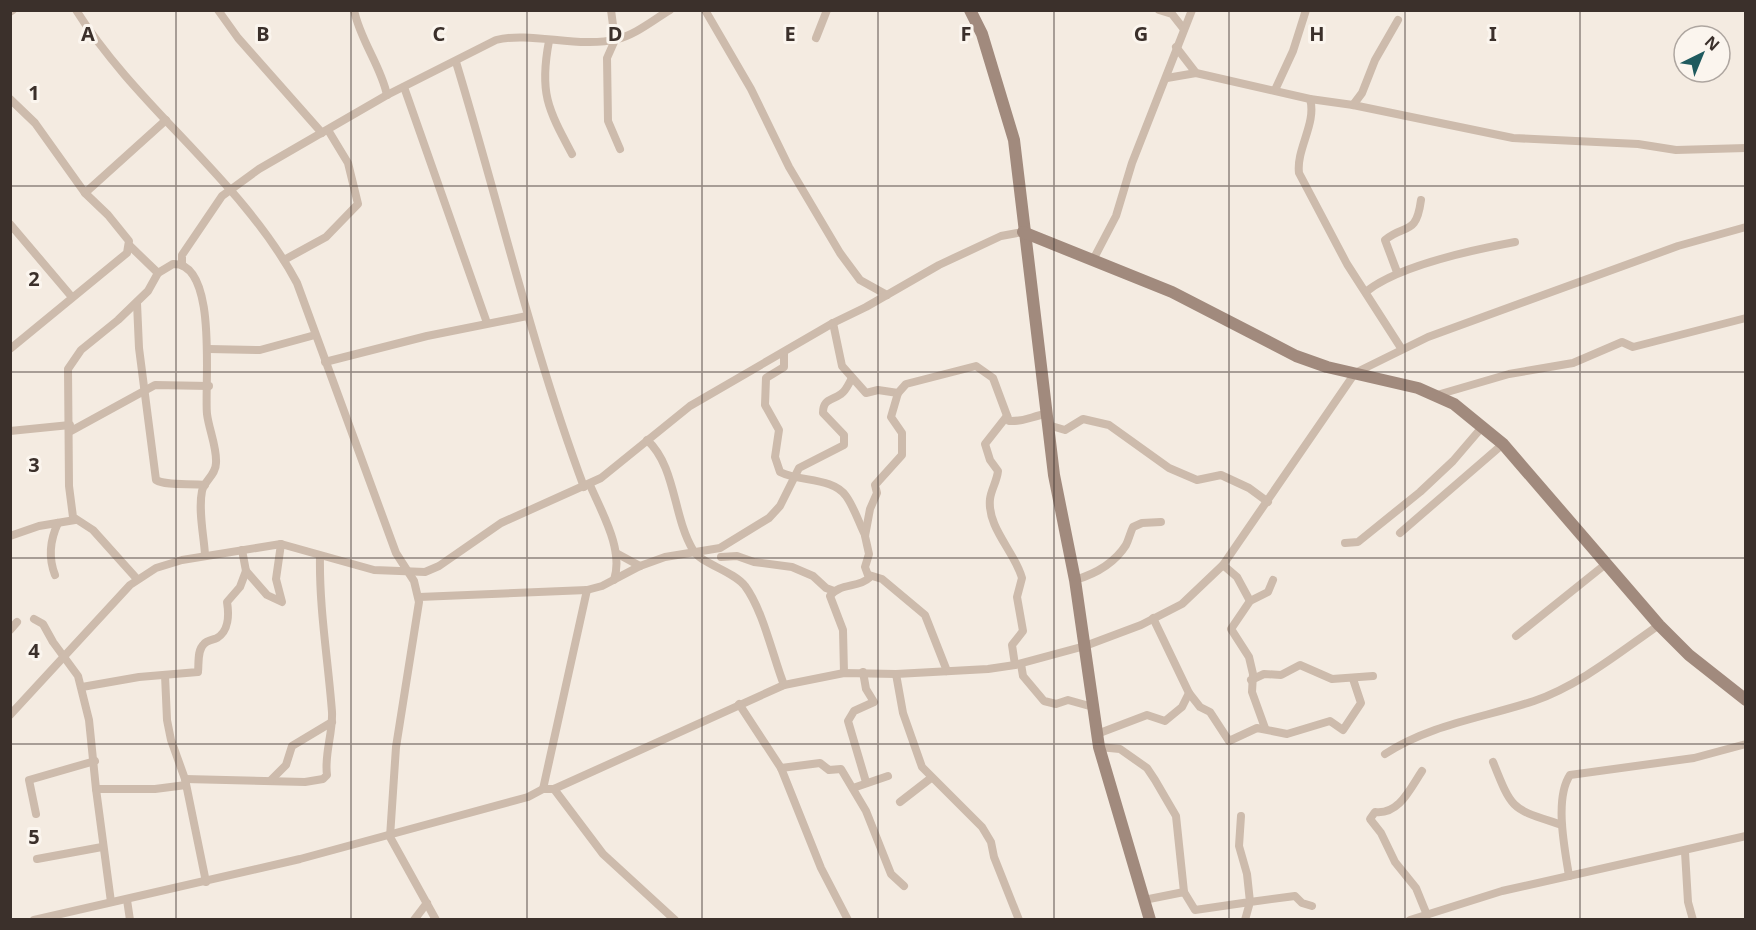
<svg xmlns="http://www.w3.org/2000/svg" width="1756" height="930" font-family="'Noto Sans',sans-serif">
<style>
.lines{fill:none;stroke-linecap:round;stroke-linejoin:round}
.minor{stroke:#cdbbac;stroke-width:8}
.secondary{stroke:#a18a7d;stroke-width:12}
.grid{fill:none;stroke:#3b302b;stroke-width:1.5;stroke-opacity:0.55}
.grid-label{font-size:20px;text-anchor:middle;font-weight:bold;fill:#3b302b;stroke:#fbf5ee;stroke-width:6;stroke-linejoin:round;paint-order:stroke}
</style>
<rect width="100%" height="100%" fill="#f4ebe1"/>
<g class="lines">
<g class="minor">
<path d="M76,10C138,109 242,180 297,283L396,553L414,581L419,602L396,747L390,837L436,920"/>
<path d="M218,10L238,38L322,133"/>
<path d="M354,10C360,40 381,66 387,95"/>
<path d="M611,10L615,40L607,58L608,121L620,149"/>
<path d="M705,10L751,89L789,167L840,253L860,280L887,295"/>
<path d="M1159,10L1172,14L1183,28"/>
<path d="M10,12L13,10"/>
<path d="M816,38L827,10"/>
<path d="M549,41C539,93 548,109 572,154"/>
<path d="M1176,47L1196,73L1310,99C1317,123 1296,149 1299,173L1347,264L1401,348"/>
<path d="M456,62C499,203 532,348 584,487"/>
<path d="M1167,78L1196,73"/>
<path d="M404,87L487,323"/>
<path d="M1275,90L1293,51L1306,10"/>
<path d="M10,99L35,123L85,193"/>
<path d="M1310,99L1353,105L1513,138L1638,144L1676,150L1746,148"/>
<path d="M1353,105L1362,93L1375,60L1398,20"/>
<path d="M10,224L71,296"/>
<path d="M130,246L158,273L173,264C219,262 204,388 207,414C209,430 217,447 216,463C216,475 204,481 202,491C198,511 204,536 205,555"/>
<path d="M284,260L326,237L358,204L348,163L328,130"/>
<path d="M1093,260L1116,216L1132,163L1192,10"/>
<path d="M182,265V255L222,196L259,169L387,95L496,40C531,31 580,49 617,39C635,35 653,20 670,10"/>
<path d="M1397,272L1385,240C1405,223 1416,237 1421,200"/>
<path d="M1367,291C1400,265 1472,250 1515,242"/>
<path d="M137,303L139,348L156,480C166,486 191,483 205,485"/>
<path d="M833,323L842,366L866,393L878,390L898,393L906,384L976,366L993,378L1009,421C1025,422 1032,416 1046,414"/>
<path d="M10,349L127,253L129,241L108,215L85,193L166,120"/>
<path d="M209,349L260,350L315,335"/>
<path d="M784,353V367L766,378L765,405L779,430L775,457L780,472C799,482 833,477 846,496C854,507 859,523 865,535"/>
<path d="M325,362L427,336L527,316"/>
<path d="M1437,395L1509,374L1573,363L1622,342L1633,347L1746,318"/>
<path d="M1007,416L985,444L990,460L998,471C997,481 991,490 990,499C987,528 1015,552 1022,578L1017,597L1023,631L1012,645L1015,665"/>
<path d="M1048,425L1065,430L1083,419L1109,425L1169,468L1197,480L1221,475L1249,488L1268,502"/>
<path d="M10,431L70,425"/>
<path d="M71,431L155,385L209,386"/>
<path d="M647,440C676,466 673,517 693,550C701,564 732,570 745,586C763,610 773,657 784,685"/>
<path d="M590,485C602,513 624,550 614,580"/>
<path d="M1400,533L1503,444"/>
<path d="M10,536L39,526L75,520"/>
<path d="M1345,543L1358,542L1420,492L1453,461L1483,426"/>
<path d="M242,550L246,571L267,595L282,602L276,579L281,544"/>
<path d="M616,553L640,566"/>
<path d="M721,557L737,556L754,562L792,567L813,576L826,588L834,591"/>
<path d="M1223,565L1237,577L1250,601"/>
<path d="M55,575C48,557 50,540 58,523"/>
<path d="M869,575L882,579L925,615L947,671"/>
<path d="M137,579L93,530L73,517L69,486L68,369L81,350L118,320L148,291L158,273"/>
<path d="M1075,580C1095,574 1114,564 1126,545C1129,539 1130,533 1133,527L1142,523L1161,522"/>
<path d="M419,597L587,590L602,586L640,566L665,557L720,548L769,518L780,506L799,468L844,445V435L823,413C823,399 831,401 841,394C846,391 849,383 852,378"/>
<path d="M1153,618L1189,693L1200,707L1210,712L1229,741L1257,728L1287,734L1330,721L1343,730L1361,703L1353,679"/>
<path d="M34,619L43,624L53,642L78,676L89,720L96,789"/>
<path d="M10,630L17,622"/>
<path d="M1516,636L1607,563"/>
<path d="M1021,664L1023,676L1044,701L1056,704L1068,700L1093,707"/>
<path d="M863,672L866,689L874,702L854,711L848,721L866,782"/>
<path d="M844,673L843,630L830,596C839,583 859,588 869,578L865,567L869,554L865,536L870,509L877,493L875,485L902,455V433L891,417L898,393"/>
<path d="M896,674L903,713L922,767L982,827L991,842L994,857L1019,920"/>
<path d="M165,675L167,720L171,740L185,779L206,882"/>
<path d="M1251,680L1264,674L1281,675L1300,665L1332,679L1373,676"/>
<path d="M82,687L139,677L198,672C199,663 197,650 204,644C207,640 213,640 217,638C229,631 229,614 227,602L240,587L246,571"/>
<path d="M739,704L781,768L821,868L848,920"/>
<path d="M10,715L130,585L156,568L182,560L281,544L374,570L425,572L439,566L501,523L601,478L690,406L833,323L866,307L939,265L1001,236L1023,232"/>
<path d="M1265,728L1252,692L1253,674L1249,657L1231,629L1250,601L1268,592L1273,580"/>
<path d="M1097,734L1147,715L1165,721L1182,707L1189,693"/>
<path d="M1099,747L1120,749L1147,768L1155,780L1176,816L1184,892"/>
<path d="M1385,754C1431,724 1483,718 1534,701C1580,685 1620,652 1659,625"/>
<path d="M1493,762C1513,812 1511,808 1562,825"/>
<path d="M781,768L820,763L829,770L841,769L866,811L891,874L904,886"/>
<path d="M1422,771C1410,789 1399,815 1375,812L1370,819L1381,833L1395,862L1416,888L1427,915"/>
<path d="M185,779L305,782L323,779L327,775C324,754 333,734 332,712C328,659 319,608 320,556"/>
<path d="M271,780L286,765L292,746L332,722"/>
<path d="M853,788L888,776"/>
<path d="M543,789L587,590"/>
<path d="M554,789L603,854L675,920"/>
<path d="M900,802L931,778"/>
<path d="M36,814L29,780L95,761"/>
<path d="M1685,852L1688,902L1693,920"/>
<path d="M37,859L102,847"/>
<path d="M1569,876C1565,850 1554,799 1570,775L1694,758L1746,744"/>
<path d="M127,900L130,920"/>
<path d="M1144,900L1184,892L1195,910L1250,902L1247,874L1239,846L1241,816"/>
<path d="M111,902L96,789H155L186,785"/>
<path d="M34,920L300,859L528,797L543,789H554L784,685L844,673L896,674L988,669L1015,665L1085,646L1141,625L1182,604L1223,565L1355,373L1428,337L1678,246L1746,227"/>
<path d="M414,920L427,903"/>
<path d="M1245,920L1250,902L1295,896L1302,903L1312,906"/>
<path d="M1410,920L1502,891L1746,836"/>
</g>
<g class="secondary">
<path d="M970,10L982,34L1014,140L1054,475L1075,580L1099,747L1150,920"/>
<path d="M1023,232L1172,292L1296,356L1327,367L1418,388L1454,404L1503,444L1659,625L1689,655L1746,700"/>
</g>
</g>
<path class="grid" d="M176,10V920M351,10V920M527,10V920M702,10V920M878,10V920M1054,10V920M1229,10V920M1405,10V920M1580,10V920M10,186H1746M10,372H1746M10,558H1746M10,744H1746"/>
<g class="grid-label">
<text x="88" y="41">A</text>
<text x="263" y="41">B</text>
<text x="439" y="41">C</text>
<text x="615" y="41">D</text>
<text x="790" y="41">E</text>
<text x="966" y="41">F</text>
<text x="1141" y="41">G</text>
<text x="1317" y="41">H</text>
<text x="1493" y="41">I</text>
<text x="34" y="100">1</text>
<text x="34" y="286">2</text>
<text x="34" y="472">3</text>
<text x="34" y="658">4</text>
<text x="34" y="844">5</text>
</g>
<rect width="1756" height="930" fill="none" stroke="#3b302b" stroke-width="24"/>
<g transform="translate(1702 54) rotate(43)"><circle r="28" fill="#fbf5ee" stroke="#aea6a0" stroke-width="1.5"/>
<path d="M0-4.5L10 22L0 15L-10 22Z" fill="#1f5a5e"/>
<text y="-9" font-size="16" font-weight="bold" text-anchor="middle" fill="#3b302b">N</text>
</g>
</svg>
